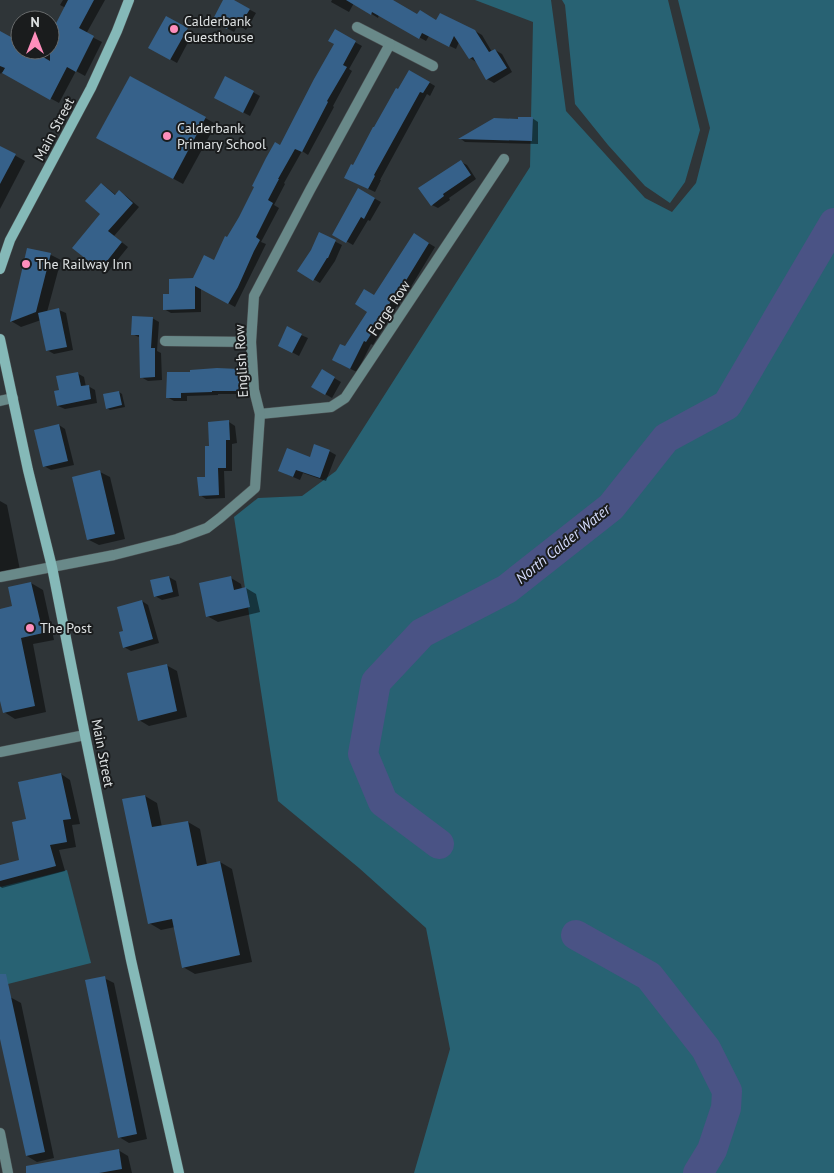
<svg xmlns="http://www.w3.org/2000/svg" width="834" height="1173" font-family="'PT Sans',sans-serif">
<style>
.green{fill:#286273}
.shadow{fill:#0007}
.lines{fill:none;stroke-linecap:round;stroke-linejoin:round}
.river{stroke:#4a5385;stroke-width:30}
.building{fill:#36618a}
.minor-casing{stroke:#4b5153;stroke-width:11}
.tertiary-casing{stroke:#4b5153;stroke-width:11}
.secondary-casing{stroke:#4b5153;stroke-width:11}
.minor{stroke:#698989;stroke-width:10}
.tertiary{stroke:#698989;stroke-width:10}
.secondary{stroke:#85b9b8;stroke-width:10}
.poi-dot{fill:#fe8ebc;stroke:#1a1c1d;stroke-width:2}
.labels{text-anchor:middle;stroke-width:4;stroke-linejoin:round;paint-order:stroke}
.poi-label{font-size:14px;fill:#dee2e3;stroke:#1a1c1d;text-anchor:start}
.street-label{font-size:14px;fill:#dee2e3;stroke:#1a1c1d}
.water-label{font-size:15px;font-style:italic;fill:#d4dbfb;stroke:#1a1c1d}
</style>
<rect width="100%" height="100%" fill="#2f3538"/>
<g class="green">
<path d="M475,0H551L566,111L645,198L672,212L696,183L710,128L678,0H834V1173H414L450,1049L426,928L359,868L278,801L234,517L258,498L302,496L336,471L530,167L533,22Z"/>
<path d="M562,0H668L700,130L685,182L670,203L645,186L608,145L575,104L565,5Z"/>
<path d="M67,870L91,963L0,986V887Z"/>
</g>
<g class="shadow">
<path d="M63,0H105L86,34L102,42L85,76L76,71L59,103L2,72L1,74L0,73V33L20,44V50H28L40,56L43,50H50V37L66,8L60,5Z"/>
<path d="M225,0H232L256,13L246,30L238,25L234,32L213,21Z"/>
<path d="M332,0H384L418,16L475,31L482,35L492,52L495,50L502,54L512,72L494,83L487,79L476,62L470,58L459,42L456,49L429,36L426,41L379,15L378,18L354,3L349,12L331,2Z"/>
<path d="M166,18L193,33L177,63L150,48Z"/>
<path d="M335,31L362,46L349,69L352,71L333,106L334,107L308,155L302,151L284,183L285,184L274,205L279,208L261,242L266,244L235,307L201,288V312L171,313L164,309L171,295L194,279L215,262L281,146L335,44Z"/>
<path d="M410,71L435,86L430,96L427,94L380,180H381L375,192L352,181L399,91Z"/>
<path d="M131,77L216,124L183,184L108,143Z"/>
<path d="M226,77L260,96L250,116L222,101Z"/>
<path d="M532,118L538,122V144L465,142L461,139L494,120H519Z"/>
<path d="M0,147L25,161L0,209Z"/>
<path d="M461,162L467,165L476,179L449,198L450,200L438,208L432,205Z"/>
<path d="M102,184L116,195L119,192L126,196L139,207L114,236L128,247L107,273L101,269Z"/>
<path d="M359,190L381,202L370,221L368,220L353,245L334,234Z"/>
<path d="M320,234L342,245L335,261L320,283L299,271L312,250Z"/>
<path d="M415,235L435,247L409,290L407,289L373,345L371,344L357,372L340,364L345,348L369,312L374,297Z"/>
<path d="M28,249L51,255L61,260L47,312L59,310L66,313L73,350L54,354L47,350L41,320L21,327L11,321Z"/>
<path d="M152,318L159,322L157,351L161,353L162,380L148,381L141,377V338L132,334Z"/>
<path d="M301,335L308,338L299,356L286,349Z"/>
<path d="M217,370H239L246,374V394H218V395L187,396V401H174L167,397Z"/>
<path d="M322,371L341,382L332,398L313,387Z"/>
<path d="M77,373L84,377L86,387L88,386L95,390L97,403L65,409L58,406L60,391Z"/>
<path d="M119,392L122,394L125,407L110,410L107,408Z"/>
<path d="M229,422L235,426L237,443L232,444V471H224L225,498L206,499L200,495Z"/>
<path d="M59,425L65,429L74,465L51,470L44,466Z"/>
<path d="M329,451L336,455L326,481L303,473L300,480L286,474L310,459Z"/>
<path d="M100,472L110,477L125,539L99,545L89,540Z"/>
<path d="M0,501L7,505L20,570L0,574Z"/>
<path d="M169,577L176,581L179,596L162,600L155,596Z"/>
<path d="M231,578L241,584L242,589L246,588L256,594L260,612L218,622L207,616Z"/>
<path d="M31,583L43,590L54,640L33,644L46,712L15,719L4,712L0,698V610L14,607Z"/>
<path d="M142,601L148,605L159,643L131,651L124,647L125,632Z"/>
<path d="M166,665L177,671L187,717L149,726L139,720Z"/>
<path d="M61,774L70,780L80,824L72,825L76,847L59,850L65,871L2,888L0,886V866L21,860L27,820Z"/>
<path d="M145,796L157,803L162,827L188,822L200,829L207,865L220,862L232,869L252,962L195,974L183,967L175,927L161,930L149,923Z"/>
<path d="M104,978L114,983L147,1139L129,1143L119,1137Z"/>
<path d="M10,997L21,1003L54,1158L37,1162L27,1156L0,1033V999Z"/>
<path d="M118,1150L128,1156L132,1173H51Z"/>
</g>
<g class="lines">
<g class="river">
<path d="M439,844L383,802L363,754L376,682L422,633L507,589L611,507L666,438L727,405L834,223"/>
<path d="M576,935L649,976L706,1049L727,1091L726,1108L712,1150L698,1173"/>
</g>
</g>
<g class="building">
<path d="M68,0H94L79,28L94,36L76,72L67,67L50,100L2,73L5,68L0,66V31L20,42V50H31L50,61V35Z"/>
<path d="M223,0H234L250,9L239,27L231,22L227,29L212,21Z"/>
<path d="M346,0H393L417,14L420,10L436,20L440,13L475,30L489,52L495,49L507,68L486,80L473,57L469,59L454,36L449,47L422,33L419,39L372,12L371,15Z"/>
<path d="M166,16L188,28L170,60L148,48Z"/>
<path d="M335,29L356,41L343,65L347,67L327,101L328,102L302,152L295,149L278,179H279L268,200L273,203L256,237L260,240L254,251L238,287L228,304L195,286V309L163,310V294H169V279L193,278L204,255L214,260L225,236L227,237L239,217L254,187L252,186L266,158L275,142L280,145L314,79L334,44L328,41Z"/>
<path d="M409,70L430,82L423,93L420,92L374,175L375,176L368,189L344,178L351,164L353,165L373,127H374L396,88L398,89Z"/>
<path d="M130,76L206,117L173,179L96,138Z"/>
<path d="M225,76L254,91L243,113L214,98Z"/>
<path d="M518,117H533L532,141L458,139L494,118L518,119Z"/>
<path d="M0,146L16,154L0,184Z"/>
<path d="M461,160L471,175L443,194L444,196L431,206L418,188Z"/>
<path d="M101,183L115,195L119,190L133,203L108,231L122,242L100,270L72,248L100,214L85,201Z"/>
<path d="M358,188L375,198L364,219L361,217L346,243L332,235Z"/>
<path d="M319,232L336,240L328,258H327L313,281L297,271L311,250Z"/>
<path d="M414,233L429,243L402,287L400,286L375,328L366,342L364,341L350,369L332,360L340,344L345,346L367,312L355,304L364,289L374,295Z"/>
<path d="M27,248L51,253L36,312L10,322Z"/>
<path d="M59,308L67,347L46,351L38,313Z"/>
<path d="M132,316L153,317L151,348H155V377L140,378L139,335H131Z"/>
<path d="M287,326L302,334L292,353L278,346Z"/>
<path d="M217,368L239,369V391H212V392L181,393V398H166L167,372H190V370Z"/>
<path d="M322,369L335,377L325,395L311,387Z"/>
<path d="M78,372L81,386L89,385L91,399L57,406L54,391L59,390L56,376Z"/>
<path d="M119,391L122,405L106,409L103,394Z"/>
<path d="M229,420L230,440H226V468H218L219,495L199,496L197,477H205V446H209L208,422Z"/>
<path d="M59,424L68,461L43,467L34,430Z"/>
<path d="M314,444L330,450L320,478L296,470L293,477L278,471L287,448L310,457Z"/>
<path d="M100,470L115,534L87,540L72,477Z"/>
<path d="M169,576L173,592L154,597L150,580Z"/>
<path d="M231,576L234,590L246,587L250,607L206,617L199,583Z"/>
<path d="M31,582L43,633L21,638L35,706L3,713L0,701V609L12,606L8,587Z"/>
<path d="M142,600L153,639L123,648L119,632L123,631L117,607Z"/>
<path d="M167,664L177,711L138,721L127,673Z"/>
<path d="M61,773L71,819L63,820L67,842L50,845L56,866L0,881V865L19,860L12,822L26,819L18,782Z"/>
<path d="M145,795L152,827L188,821L197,866L220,861L240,955L182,968L172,919L148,924L122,799Z"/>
<path d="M0,974H6L45,1152L26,1156L0,1039Z"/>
<path d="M105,976L137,1134L118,1138L85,980Z"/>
<path d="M119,1149L122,1169L99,1173H26V1166Z"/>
</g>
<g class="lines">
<defs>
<g id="minor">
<path d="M357,27L433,66"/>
<path d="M165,341L251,342"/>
<path d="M0,401L13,398"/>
<path d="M260,414L331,407L345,398L504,159"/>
<path d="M0,577L114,555L177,539L207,528L220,518L255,488L260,414L254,390L251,342L254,296L310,190L390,44"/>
<path d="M0,1133L8,1173"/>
</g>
<path id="tertiary" d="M0,752L85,735"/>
<g id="secondary">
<path d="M0,269L10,240L91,88L117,31L129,0"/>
<path d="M0,339L28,470L52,567L85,735L131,960L179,1173"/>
</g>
</defs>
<use href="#minor" class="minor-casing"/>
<use href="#tertiary" class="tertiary-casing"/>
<use href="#secondary" class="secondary-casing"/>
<use href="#minor" class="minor"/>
<use href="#tertiary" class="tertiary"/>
<use href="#secondary" class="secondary"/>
</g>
<g class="poi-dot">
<circle cx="174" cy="29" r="5"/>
<circle cx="167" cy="136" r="5"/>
<circle cx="26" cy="264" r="5"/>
<circle cx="30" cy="628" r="5"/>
</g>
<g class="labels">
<g class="poi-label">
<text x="184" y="26">Calderbank<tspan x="184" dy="16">Guesthouse</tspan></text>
<text x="177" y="133">Calderbank<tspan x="177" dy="16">Primary School</tspan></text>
<text x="36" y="269">The Railway Inn</text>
<text x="40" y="633">The Post</text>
</g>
<g class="street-label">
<text transform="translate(54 129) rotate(-62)" y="5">Main Street</text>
<text transform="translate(389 308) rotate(-56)" y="5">Forge Row</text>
<text transform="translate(241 361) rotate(-93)" y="5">English Row</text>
<text transform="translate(103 753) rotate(79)" y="5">Main Street</text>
</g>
<g class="water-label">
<text transform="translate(563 544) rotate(-39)" y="5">North Calder Water</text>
</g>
</g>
<g transform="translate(35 35)"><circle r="24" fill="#1a1c1d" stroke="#686b6c"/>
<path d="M0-4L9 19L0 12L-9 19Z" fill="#fe8ebc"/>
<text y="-8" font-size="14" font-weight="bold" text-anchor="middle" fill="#dee2e3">N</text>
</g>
</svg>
